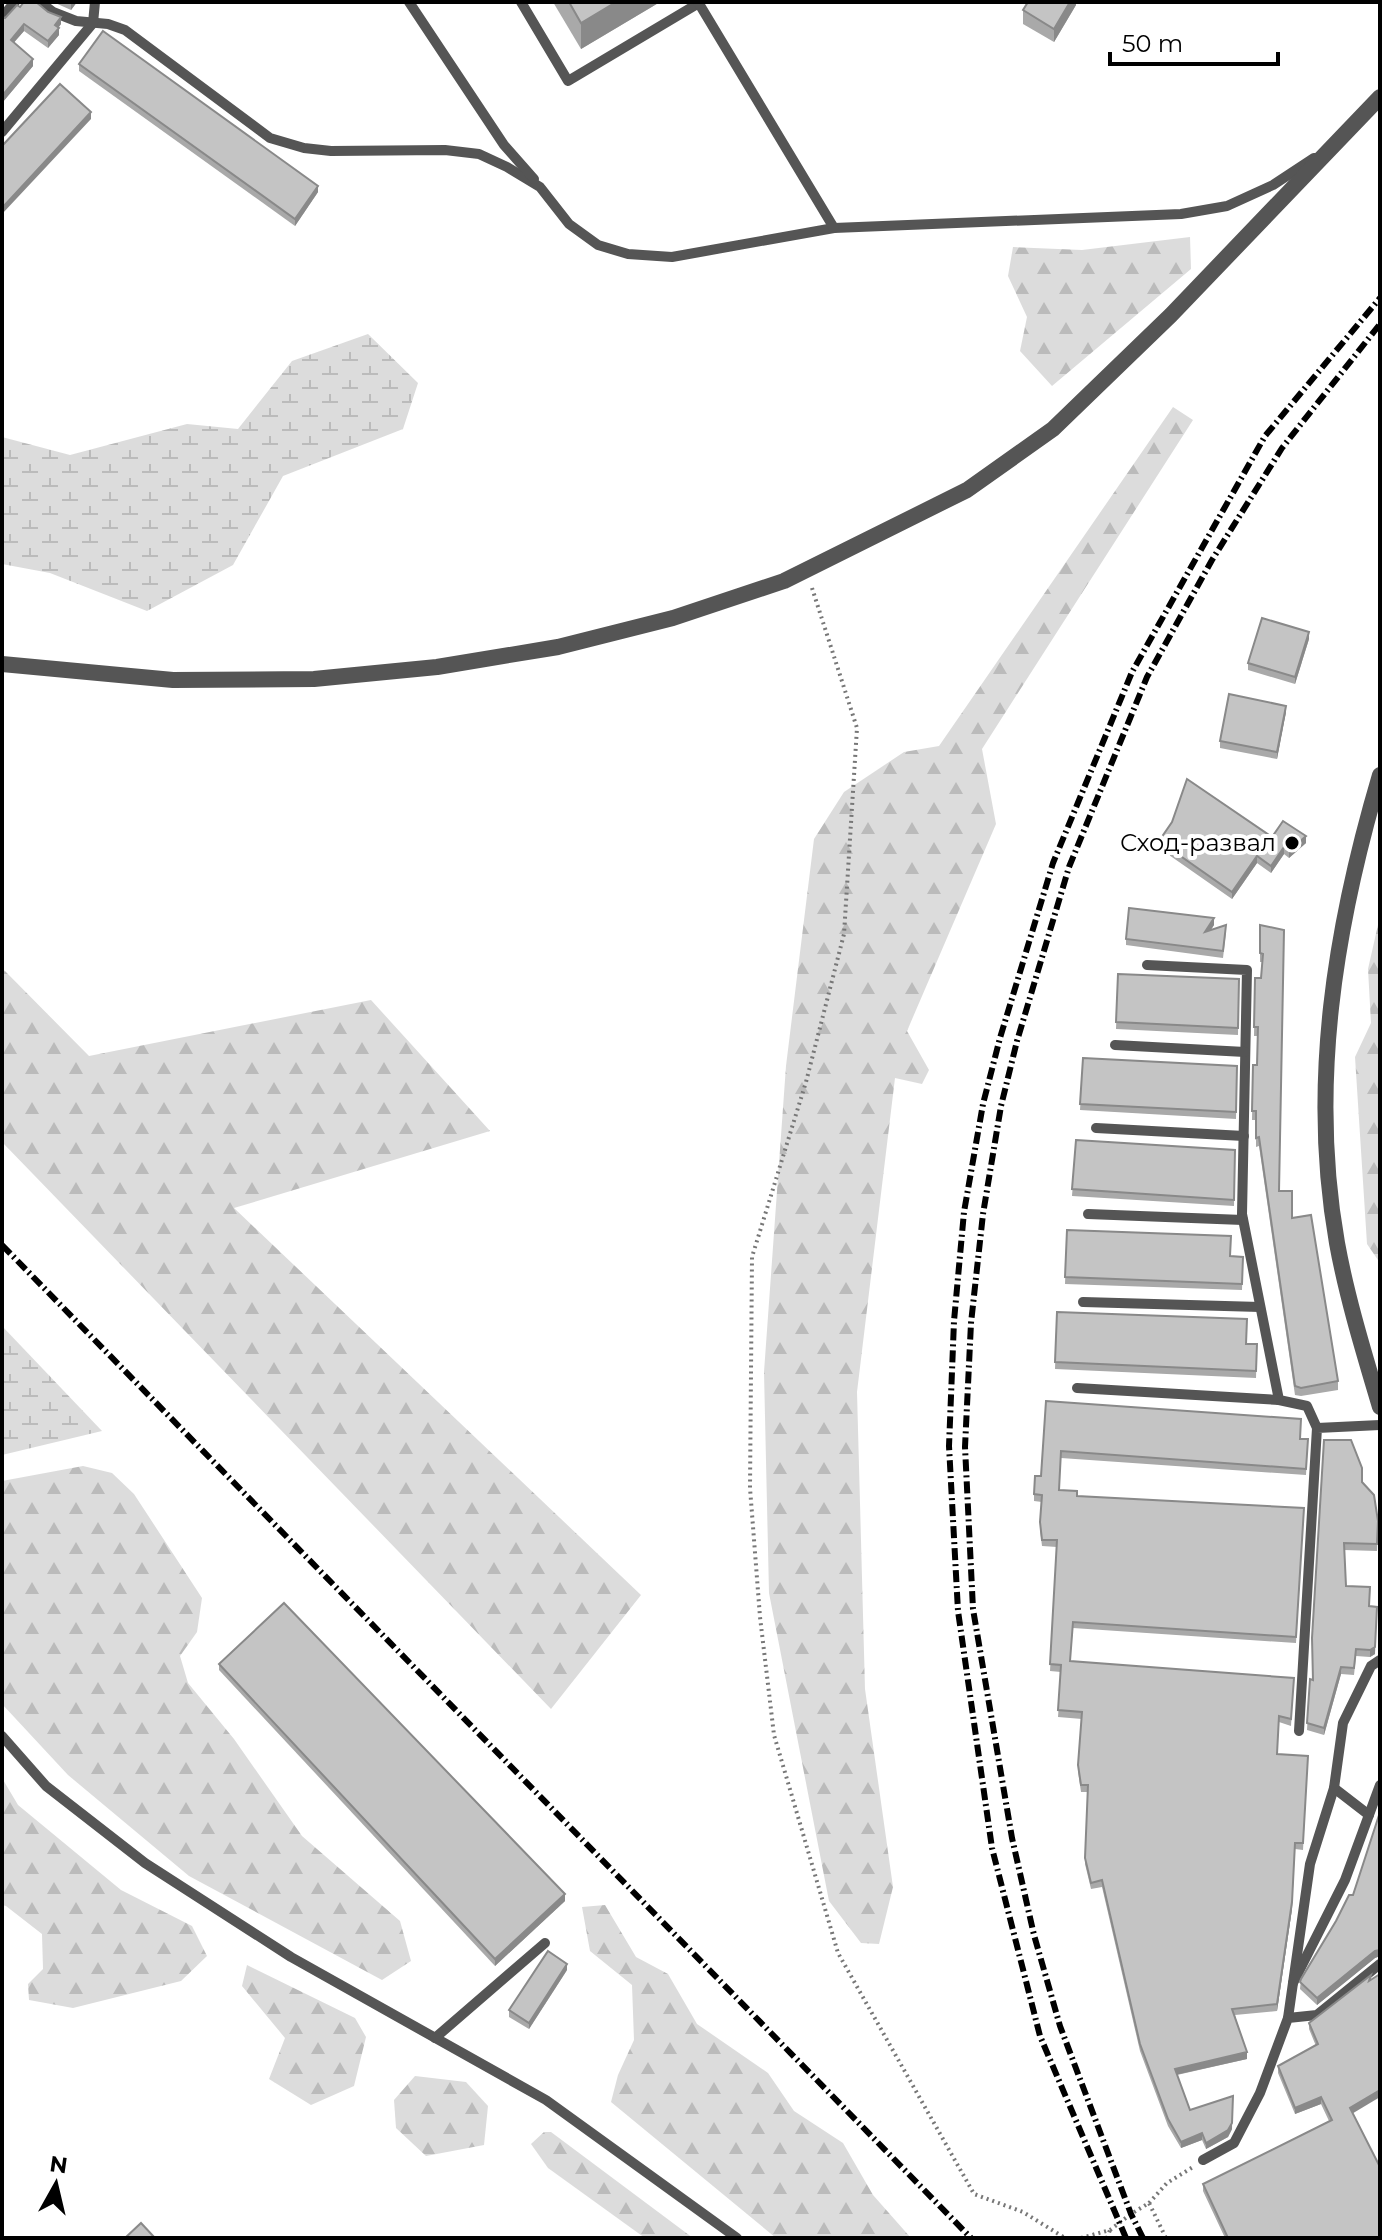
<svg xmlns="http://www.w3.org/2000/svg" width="1382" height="2240" font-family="Montserrat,sans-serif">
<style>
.forest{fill:url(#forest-firs)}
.wetland{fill:url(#wetland-marsh)}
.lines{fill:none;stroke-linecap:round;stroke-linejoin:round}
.path{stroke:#777;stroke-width:4;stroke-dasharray:2 4;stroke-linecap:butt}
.service{stroke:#555;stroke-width:10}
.minor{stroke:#555;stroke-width:16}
.tertiary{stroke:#555;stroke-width:16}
.rail{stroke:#000;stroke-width:6;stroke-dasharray:12 4 2 4;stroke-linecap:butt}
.wall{fill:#a9a9a9}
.shaded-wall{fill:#898989}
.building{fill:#c4c4c4;stroke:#898989;stroke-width:2}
.poi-dot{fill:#000;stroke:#fff;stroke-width:3}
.labels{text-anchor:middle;stroke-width:8;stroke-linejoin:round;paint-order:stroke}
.poi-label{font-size:24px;fill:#000;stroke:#fff;text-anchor:end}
</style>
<defs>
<pattern id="forest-firs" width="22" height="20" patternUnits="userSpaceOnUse" patternTransform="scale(2)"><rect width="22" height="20" fill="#dcdcdc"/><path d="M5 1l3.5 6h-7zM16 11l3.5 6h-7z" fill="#bbb"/></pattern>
<pattern id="wetland-marsh" width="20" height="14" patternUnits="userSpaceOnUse" patternTransform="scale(2)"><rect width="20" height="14" fill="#dcdcdc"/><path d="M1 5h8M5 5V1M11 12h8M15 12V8" fill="none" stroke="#bbb"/></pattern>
</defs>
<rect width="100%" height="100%" fill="#fff"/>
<g class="forest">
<path d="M1190,237L1191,269L1052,386L1020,351L1027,317L1008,276L1013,247L1082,250Z"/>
<path d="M1173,407L1193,420L982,749L996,824L907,1031L929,1070L922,1084L895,1078L857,1392L865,1689L893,1887L879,1944L861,1943L829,1901L769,1593L764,1372L786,1066L814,839L844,792L904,752L939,746Z"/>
<path d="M1380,916V1263L1367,1244L1355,1057L1371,1023L1368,969Z"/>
<path d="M2,968L89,1056L371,1000L490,1131L234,1208L641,1595L551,1709L2,1142Z"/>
<path d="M83,1466L112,1473L134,1494L202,1598L197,1632L180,1656L188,1683L234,1739L302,1836L400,1921L411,1961L382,1980L189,1876L68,1775L2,1704V1481Z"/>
<path d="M2,1778L18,1805L121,1890L192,1926L207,1956L181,1981L73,2008L29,2000L28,1984L43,1969L42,1934L6,1906L2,1905Z"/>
<path d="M605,1905L636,1957L668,1974L697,2024L768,2073L794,2111L843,2143L873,2195L911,2238H776L611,2102L618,2075L634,2040L632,1985L590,1951L582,1907Z"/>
<path d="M247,1965L355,2018L366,2037L354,2086L311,2105L269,2079L285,2038L242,1986Z"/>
<path d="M415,2076L466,2082L488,2106L484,2145L426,2156L396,2128L394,2100Z"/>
<path d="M544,2132H551L693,2238H645L548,2168L531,2144Z"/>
</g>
<g class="wetland">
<path d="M368,334L418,383L403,429L283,476L233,565L147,611L50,573L2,564V437L70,455L187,424L238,429L292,361Z"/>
<path d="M2,1326L102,1431L2,1455Z"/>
</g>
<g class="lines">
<g class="path">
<path d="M812,588L857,728L844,934L806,1082L752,1257L750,1488L760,1617L774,1735L838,1953L974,2194L1023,2212L1065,2238"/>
<path d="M1149,2203L1167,2183L1193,2167"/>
<path d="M1081,2238L1110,2230L1131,2214L1149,2203L1166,2238"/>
<path d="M1107,2238L1110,2230"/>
</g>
<g class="service">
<path d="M40,2L53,12L76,21L108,24L125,30L270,138L304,148L331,151L445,150L479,154L507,167L540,187L569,224L598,245L628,254L672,257L834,228L1181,214L1227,206L1273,185L1314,158"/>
<path d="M409,2L504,145L534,179"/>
<path d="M521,2L568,81L699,3"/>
<path d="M698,2L834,228"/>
<path d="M2,17L15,2"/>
<path d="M2,132L93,23L95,2"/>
<path d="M1147,965L1247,970L1242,1214L1279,1400L1307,1406L1317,1428"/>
<path d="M1115,1045L1245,1052"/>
<path d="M1096,1128L1244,1136"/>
<path d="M1088,1214L1243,1220"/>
<path d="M1083,1302L1260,1307"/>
<path d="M1077,1388L1279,1400"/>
<path d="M1299,1731L1317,1428L1380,1425"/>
<path d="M2,1736L46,1786L145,1863L291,1957L546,2100L737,2238"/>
<path d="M1334,1788L1369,1815"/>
<path d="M1293,1983L1310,1864L1334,1788L1343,1723L1371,1666L1380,1660"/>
<path d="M1288,2018L1293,1983L1345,1880L1380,1785"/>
<path d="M435,2038L545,1943"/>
<path d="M1203,2160L1234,2143L1260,2093L1288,2018L1317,2015L1380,1964"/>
</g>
<path class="minor" d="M2,664L173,680L314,679L437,667L558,647L673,618L784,581L967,490L1053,429L1171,315L1380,97"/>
<path class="tertiary" d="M1380,775C1335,927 1309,1085 1337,1243C1347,1298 1364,1353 1380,1407"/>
<g class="rail">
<path d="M2,1245L971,2238"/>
<path d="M1126,2238L1040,2036L992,1848L958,1611L949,1446L954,1321L964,1212L983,1104L1000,1038L1053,863L1132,672L1265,436L1380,298"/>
<path d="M1143,2238L1131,2214L1060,2026L1034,1935L1012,1838L973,1609L965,1447L971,1323L983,1214L1001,1106L1017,1041L1069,867L1147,677L1212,560L1282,448L1380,324"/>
</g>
</g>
<g class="wall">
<path d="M53,2H77L71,10Z"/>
<path d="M553,2H660L581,49Z"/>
<path d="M1076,2V5L1054,42L1023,24V10Z"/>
<path d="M20,7L61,24L58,28L59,35L48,48L24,31L14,42L33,66L2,103V17L5,18Z"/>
<path d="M79,64L318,192L295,226L79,71Z"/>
<path d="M1309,639L1295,684L1248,670V663Z"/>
<path d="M1286,712L1277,759L1220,748V741Z"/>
<path d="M1272,837L1306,843L1289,858L1284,854L1271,873L1257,863L1232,899L1159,848V841Z"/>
<path d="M1214,925L1211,930L1226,932L1223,958L1126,945V939Z"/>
<path d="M1260,925L1279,1191L1292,1218L1338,1381V1390L1301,1396L1295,1395L1259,1146L1256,1147V1120H1252L1253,1065H1257L1258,1036H1254L1255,978H1261L1262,962H1260Z"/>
<path d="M1118,974L1239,979L1238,1035L1116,1029Z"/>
<path d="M1083,1058L1237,1066L1236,1119L1080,1110Z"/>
<path d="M1076,1140L1235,1150L1234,1206L1072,1196Z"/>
<path d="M1067,1230L1230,1256L1243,1257L1242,1290L1065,1284Z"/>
<path d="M1057,1312L1246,1344H1257L1256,1378L1055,1369Z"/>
<path d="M1046,1401L1308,1439L1306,1475L1061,1458L1059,1490L1077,1496L1304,1508L1296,1643L1073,1628L1070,1661L1294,1678L1291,1726L1279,1722L1277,1754L1308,1756L1303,1850L1295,1849L1292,1909L1277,2011L1235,2015L1247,2059L1177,2075L1190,2110L1233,2096L1232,2129L1228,2137L1206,2149L1202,2140L1181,2148L1168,2126L1140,2051L1102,1887L1091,1889L1085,1864L1088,1792H1081L1078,1771L1082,1719L1058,1717L1061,1672L1050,1671L1057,1547L1042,1546L1040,1529L1042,1502L1034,1501V1494L1041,1476Z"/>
<path d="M1362,1482L1378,1521L1377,1551L1344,1550L1346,1586L1369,1606L1375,1654L1370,1657L1356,1656L1354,1675L1341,1674L1324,1735L1307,1730L1310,1679L1313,1680L1312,1638Z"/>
<path d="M219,1664L565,1901L495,1966L219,1670Z"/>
<path d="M1380,1812V1956L1375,1958L1317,2005L1300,1989L1301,1979L1353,1895Z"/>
<path d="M567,1970L529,2029L509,2017V2010Z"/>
<path d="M1309,2023L1353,2113L1380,2238H1225L1203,2191V2184L1329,2121L1321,2104L1295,2114L1278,2073V2066L1316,2046L1309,2029Z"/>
</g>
<g class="shaded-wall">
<path d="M72,2H77L71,10V4Z"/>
<path d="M616,2H660L581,49V23Z"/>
<path d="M1070,2H1076V5L1054,42V29Z"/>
<path d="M61,17V24L55,32V25Z"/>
<path d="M24,24V31L11,46V40Z"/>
<path d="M59,28V35L48,48V41Z"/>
<path d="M33,59V66L2,103V96Z"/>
<path d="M91,112V119L2,214V208Z"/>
<path d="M318,186V192L295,226V219Z"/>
<path d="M1309,632V639L1295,684V677Z"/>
<path d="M1286,706V712L1277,759V752Z"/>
<path d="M1306,836V843L1289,858V851Z"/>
<path d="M1284,847V854L1271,873V866Z"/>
<path d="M1257,856V863L1232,899V892Z"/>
<path d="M1214,918V925L1205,938V932Z"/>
<path d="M1377,1607L1375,1654L1370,1657V1650Z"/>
<path d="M1341,1667V1674L1324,1735V1728Z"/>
<path d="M1295,1843L1292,1909L1277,2011V2004Z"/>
<path d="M565,1894V1901L495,1966V1959Z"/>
<path d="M1380,1950V1956L1375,1958L1317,2005V1998L1375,1951Z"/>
<path d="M567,1964V1970L529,2029V2023Z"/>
<path d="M1247,2052V2059L1175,2075V2069Z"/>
<path d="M1380,2090V2097L1350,2115V2108Z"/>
<path d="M1321,2097V2104L1295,2114V2108Z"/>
<path d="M1232,2123V2129L1228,2137L1206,2149V2143Z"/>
<path d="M1202,2133V2140L1181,2148V2142Z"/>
</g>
<g class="building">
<path d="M24,2H36L48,12L61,17L55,25L59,28L48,41L24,24L11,40L33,59L2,96V17L5,18L17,5L20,7Z"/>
<path d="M569,2H616L581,23Z"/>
<path d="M1028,2H1070L1054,29L1023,10Z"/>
<path d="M103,31L318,186L295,219L79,64Z"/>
<path d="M60,84L91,112L2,208V146Z"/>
<path d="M1262,618L1309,632L1295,677L1248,663Z"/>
<path d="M1229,694L1286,706L1277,752L1220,741Z"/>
<path d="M1187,779L1272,837L1283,821L1306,836L1289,851L1284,847L1271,866L1257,856L1232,892L1159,841L1172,822Z"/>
<path d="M1129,908L1214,918L1205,932L1226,925L1223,951L1126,939Z"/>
<path d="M1260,925L1284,930L1279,1191H1292V1218L1311,1215L1338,1381L1301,1388L1295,1386L1259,1137L1256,1138V1111H1252L1253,1065H1257L1258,1027H1254L1255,978H1261L1263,954L1260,953Z"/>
<path d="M1118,974L1239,979L1238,1028L1116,1022Z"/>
<path d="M1083,1058L1237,1066L1236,1112L1080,1104Z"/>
<path d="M1076,1140L1235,1150L1234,1200L1072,1189Z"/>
<path d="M1067,1230L1231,1236L1230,1256L1243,1257L1242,1284L1065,1277Z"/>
<path d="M1057,1312L1247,1319L1246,1344H1257L1256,1371L1055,1362Z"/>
<path d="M1046,1401L1301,1419L1300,1439H1308L1306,1469L1061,1451L1059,1490L1077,1491V1496L1304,1508L1296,1637L1073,1622L1070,1661L1294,1678L1291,1719L1279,1716L1277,1754L1308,1756L1303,1843H1295L1292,1902L1277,2004L1232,2009L1247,2052L1175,2069L1190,2110L1233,2096L1232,2123L1228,2130L1206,2143L1202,2133L1181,2142L1168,2119L1140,2044L1102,1880L1091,1883L1085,1858L1088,1785H1081L1078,1765L1082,1712L1058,1710L1061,1665L1050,1664L1057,1540H1042L1040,1522L1042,1495L1034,1494L1035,1476H1041Z"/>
<path d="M1324,1440H1351L1362,1468V1482L1374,1495L1378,1521L1377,1544L1344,1543L1346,1586L1370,1587L1369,1606L1377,1607L1375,1647L1370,1650L1356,1649L1354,1668L1341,1667L1324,1728L1307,1723L1310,1679L1313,1680L1312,1638Z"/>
<path d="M284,1603L565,1894L495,1959L219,1664Z"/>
<path d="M1380,1812V1950L1375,1951L1317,1998L1300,1982L1301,1979L1336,1921L1349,1895H1353Z"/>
<path d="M548,1951L567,1964L529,2023L509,2010Z"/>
<path d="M1380,1974V2090L1350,2108L1380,2167V2238H1228L1203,2184L1332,2120L1321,2097L1295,2108L1278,2066L1318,2044L1309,2023L1371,1975L1369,1981Z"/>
<path d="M141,2223L155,2238H125Z"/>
</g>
<circle class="poi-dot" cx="1292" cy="843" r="8"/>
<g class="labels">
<g class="poi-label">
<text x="1276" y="851">Сход-развал</text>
</g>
</g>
<rect width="1382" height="2240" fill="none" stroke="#000000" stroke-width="8"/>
<g transform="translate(56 2184) rotate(8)" stroke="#ffffff" stroke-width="6" paint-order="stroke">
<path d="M0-6L14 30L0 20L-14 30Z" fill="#000000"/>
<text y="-12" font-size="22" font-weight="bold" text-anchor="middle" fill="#000000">N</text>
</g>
<path d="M1110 52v12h168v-12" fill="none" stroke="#000000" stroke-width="4"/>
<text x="1122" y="52" font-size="24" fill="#000000" stroke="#ffffff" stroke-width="6" paint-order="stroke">50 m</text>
</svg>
